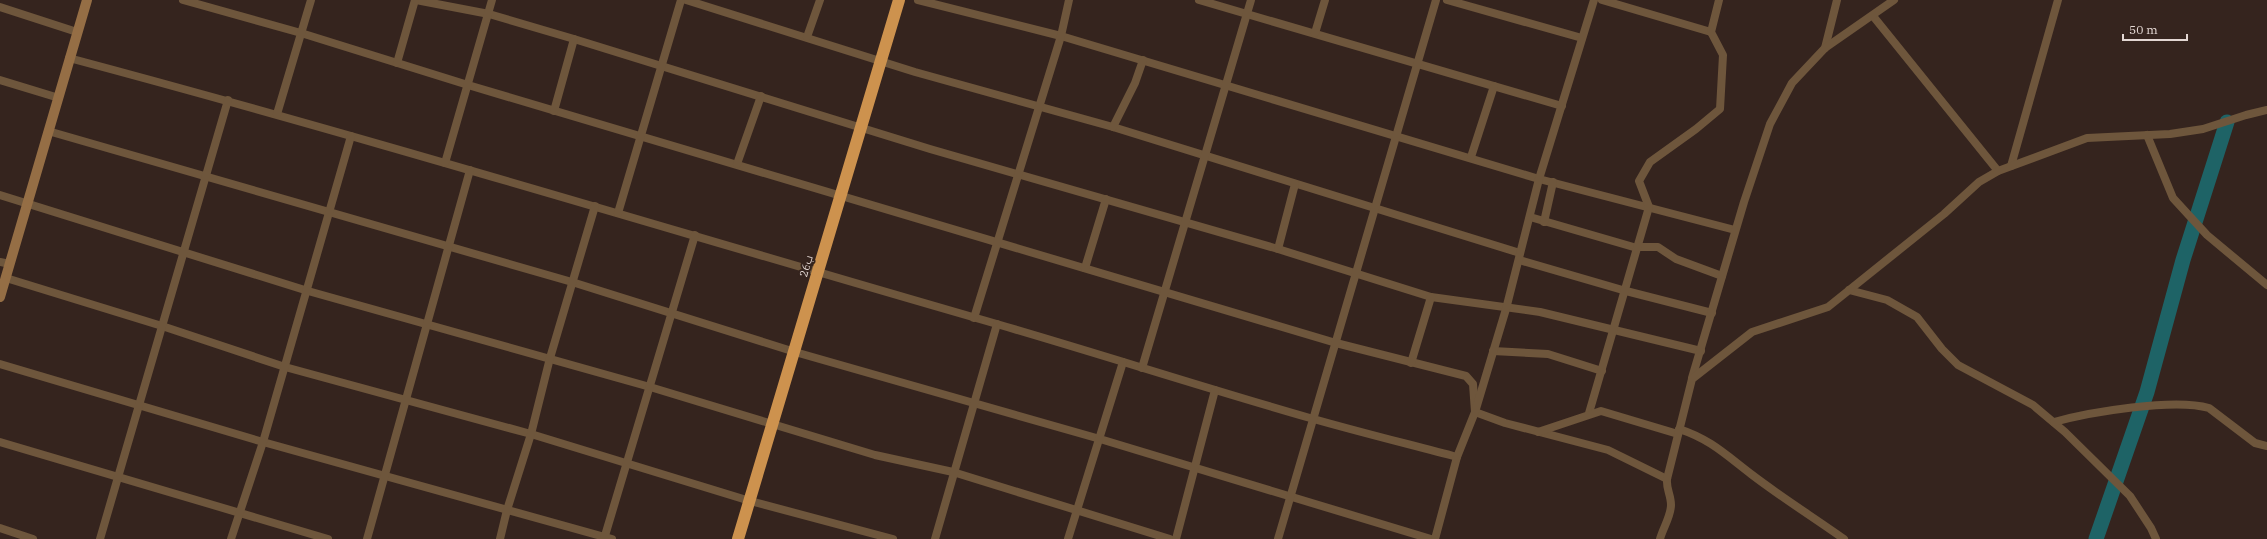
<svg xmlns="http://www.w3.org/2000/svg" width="2267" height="539" font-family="'IBM Plex Serif',Cairo,serif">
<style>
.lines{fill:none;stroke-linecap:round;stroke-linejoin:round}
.river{stroke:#1e6366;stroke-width:15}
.street{stroke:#6e563c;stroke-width:8}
.secondary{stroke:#956e45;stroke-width:10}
.highway{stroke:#cd924e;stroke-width:12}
.labels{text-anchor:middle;stroke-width:4;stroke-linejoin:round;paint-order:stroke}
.street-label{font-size:11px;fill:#e3d7d3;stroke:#35241e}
</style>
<rect width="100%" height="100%" fill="#35241e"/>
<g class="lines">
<path class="river" d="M2096,539L2147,392L2183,260L2227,122"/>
<g class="street">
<path d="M183,0L301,33L468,85L1336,343L1466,376L1473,384L1475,412L1505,423L1608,450L1667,479"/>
<path d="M416,0L489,14L574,39L930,149L1278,249L1431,297L1540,312L1701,351"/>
<path d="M686,0L915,72L1113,127L1520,253"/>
<path d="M918,0L1061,36L1539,179L1735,230"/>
<path d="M1199,0L1562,106"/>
<path d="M1447,0L1582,38"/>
<path d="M1602,0L1711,32"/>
<path d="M0,7L77,32"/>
<path d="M1873,16L1998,171"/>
<path d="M1315,33L1325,0"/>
<path d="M807,37L820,0"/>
<path d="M1825,48L1837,0"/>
<path d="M69,58C373,139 674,231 976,318C1088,350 1198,386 1310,418C1359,432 1408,444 1457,457"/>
<path d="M397,63L415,0"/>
<path d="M0,80L59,98"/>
<path d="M554,111L574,39"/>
<path d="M277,114L311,0"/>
<path d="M1113,127L1135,83L1143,60"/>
<path d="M48,131L572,282L795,352L1100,439L1431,539"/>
<path d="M2147,135L2173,198L2207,235L2267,285"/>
<path d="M1471,157L1494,86"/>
<path d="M445,163L492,0"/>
<path d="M737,164L761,96"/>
<path d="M2011,166L2058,0"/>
<path d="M0,195L308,291L650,387L875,455L953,472L1170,539"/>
<path d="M618,213L681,0"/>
<path d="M1530,217L1637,248"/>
<path d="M1544,222L1553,182"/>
<path d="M1637,247H1658L1676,259L1722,276"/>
<path d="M1278,249L1295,184"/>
<path d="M1519,260L1626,291L1712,313"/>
<path d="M0,262L10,264"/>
<path d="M1085,268L1106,199"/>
<path d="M6,278L162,326L285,367L531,434L750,501L893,539"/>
<path d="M1849,290L1887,300L1917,317L1942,349L1958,365L2033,405L2065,432L2130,496L2151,528L2156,539"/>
<path d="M974,318L1061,36L1069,0"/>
<path d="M1493,351L1548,354L1602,371"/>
<path d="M1411,363L1431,297"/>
<path d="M0,364L263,442L612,539"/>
<path d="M1142,368L1251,0"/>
<path d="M1692,378L1744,202L1770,124L1792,83L1825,48L1894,0"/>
<path d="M1589,413L1649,207L1639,181L1650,162L1696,129L1720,109L1723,55L1711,32L1719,0"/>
<path d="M2054,422C2090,412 2174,398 2209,408L2255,443L2267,446"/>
<path d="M1679,429C1710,439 1726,455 1751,474C1781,497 1813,517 1844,539"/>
<path d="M1538,432L1601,411L1678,434"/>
<path d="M0,442L328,539"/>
<path d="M0,528L33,539"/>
<path d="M100,539L228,100"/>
<path d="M231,539L263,442L351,136"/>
<path d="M367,539L470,170"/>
<path d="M500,539L507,510L531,434L550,358L595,206"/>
<path d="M604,539L695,235"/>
<path d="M935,539L997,324"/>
<path d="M1068,539L1123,362"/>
<path d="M1176,539L1215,390"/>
<path d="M1278,539L1436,0"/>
<path d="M1435,539L1457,457L1475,412L1506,309L1539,179L1594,0"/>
<path d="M1660,539C1663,528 1671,516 1671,505C1671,495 1666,489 1667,479L1692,379L1752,332L1828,307L1944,214L1979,182L1998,171L2087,138L2170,134L2203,129L2246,115L2267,110"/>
</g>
<path class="secondary" d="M0,297L87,0"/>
<path class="highway" d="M738,539L899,0"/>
</g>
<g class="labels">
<g class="street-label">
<text transform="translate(806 266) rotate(-74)" y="4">26ب</text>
</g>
</g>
<path d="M2123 34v6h64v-6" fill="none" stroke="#e3d7d3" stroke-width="2"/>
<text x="2129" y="34" font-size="12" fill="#e3d7d3" stroke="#35241e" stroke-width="3" paint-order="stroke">50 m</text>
</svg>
